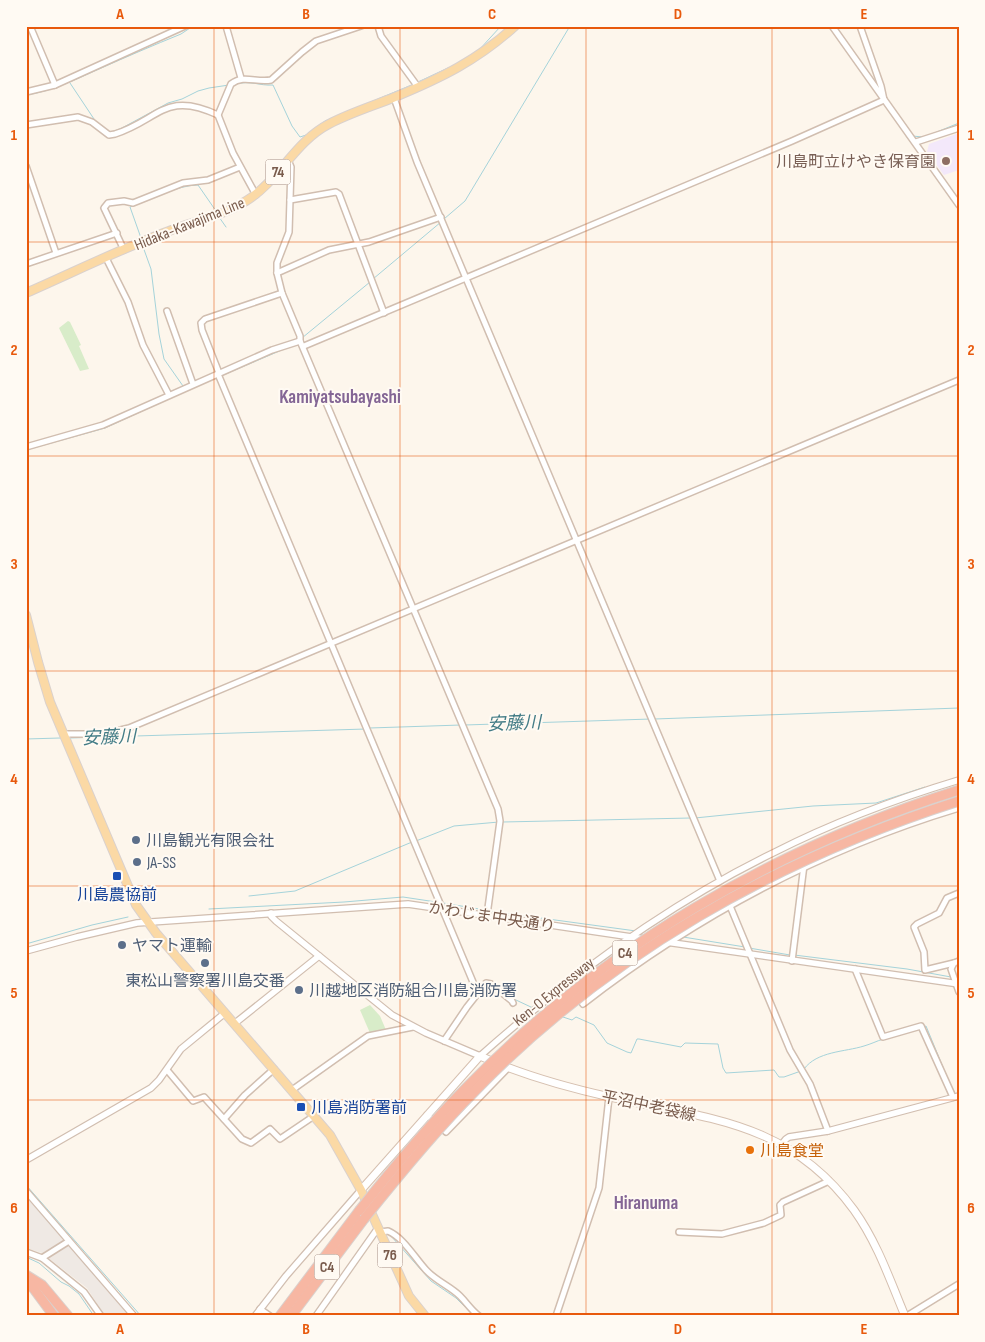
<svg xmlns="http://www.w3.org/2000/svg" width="985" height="1342" font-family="'Sofia Sans Condensed','Noto Sans JP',sans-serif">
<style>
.industrial{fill:#efe9e4}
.education{fill:#f3e8fa}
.green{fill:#d8ecc9}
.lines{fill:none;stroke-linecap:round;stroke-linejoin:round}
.stream{stroke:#a5d3da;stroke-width:1}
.minor-casing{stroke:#d1beb0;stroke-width:8}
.tertiary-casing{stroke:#d1beb0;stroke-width:8}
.secondary-casing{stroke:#d6c0b0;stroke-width:9}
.primary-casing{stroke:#dad1cd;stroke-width:10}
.motorway-casing{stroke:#dad1cd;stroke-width:11}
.minor{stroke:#fff;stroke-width:5}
.tertiary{stroke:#fff;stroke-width:5.5}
.secondary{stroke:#fff;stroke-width:7}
.primary{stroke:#fbd9a5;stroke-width:8}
.motorway{stroke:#f7b7a3;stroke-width:9}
.motorway-bridge-casing{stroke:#dad1cd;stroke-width:11;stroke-linecap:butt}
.motorway-bridge{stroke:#f7b7a3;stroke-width:9}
.grid{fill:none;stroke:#e8590c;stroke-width:1;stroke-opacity:0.55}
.education-dot{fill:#8d6e63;stroke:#fffaf3;stroke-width:2}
.service-dot{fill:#5c6f8a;stroke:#fffaf3;stroke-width:2}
.transit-dot{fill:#1a4fb4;stroke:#fffaf3;stroke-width:2}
.food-dot{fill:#e8710a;stroke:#fffaf3;stroke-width:2}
.labels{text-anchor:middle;stroke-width:4;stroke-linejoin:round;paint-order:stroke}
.shield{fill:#fffaf3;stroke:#a28b7f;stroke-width:1}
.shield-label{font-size:15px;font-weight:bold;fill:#7a5c4d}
.education-label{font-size:16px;fill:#785e54;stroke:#fffaf3;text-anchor:end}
.street-label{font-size:16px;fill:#7a5c4d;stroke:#fffaf3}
.service-label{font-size:16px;fill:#4e5e75;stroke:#fffaf3;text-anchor:start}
.transit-label{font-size:16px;fill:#164399;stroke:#fffaf3}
.food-label{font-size:16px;fill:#c56008;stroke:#fffaf3;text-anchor:start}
.water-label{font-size:18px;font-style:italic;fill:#437c86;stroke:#fffaf3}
.quarter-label{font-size:19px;font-weight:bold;fill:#846695;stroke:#fffaf3}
.neatline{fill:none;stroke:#e8590c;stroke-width:2}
.grid-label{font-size:16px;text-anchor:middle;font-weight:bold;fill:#e8590c}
</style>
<rect width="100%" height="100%" fill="#fdf6ec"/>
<path class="industrial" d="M26,1195L131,1316H105L87,1288L42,1253L26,1248Z"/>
<path class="education" d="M959,133V170L944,175L927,152L929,144Z"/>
<g class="green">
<path d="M68,321L70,322L81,345L79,346L89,369L80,371L59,328Z"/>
<path d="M370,1005L380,1016L386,1030L370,1033L360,1010Z"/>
</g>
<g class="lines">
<g class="stream">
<path d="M479,50L501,26"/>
<path d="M418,82L448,68"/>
<path d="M70,83L96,122"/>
<path d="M236,84C251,80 259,86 273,85L292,126L300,137L306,135L325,121L414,84"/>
<path d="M26,95C53,91 74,80 99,69C126,57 154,45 181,34L193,26"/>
<path d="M109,132H112L122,128L168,103L182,99L198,91L209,88L229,85"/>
<path d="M908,136H906L923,158"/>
<path d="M912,136L923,137"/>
<path d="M927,136L959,123"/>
<path d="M219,217L226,227"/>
<path d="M444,219L465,201L570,26"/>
<path d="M141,238L130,207C151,200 177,185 198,185L216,211"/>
<path d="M142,244L151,269L159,334L164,359L183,386"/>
<path d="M373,279L441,222"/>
<path d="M302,338L370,282"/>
<path d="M221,376L284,349"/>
<path d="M26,450L105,428L217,377"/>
<path d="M655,719L959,708"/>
<path d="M465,725L651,719"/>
<path d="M370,728L461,725"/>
<path d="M70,738L366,729"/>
<path d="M26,739L60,738"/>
<path d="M695,818L813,806L876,803L925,787L926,789"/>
<path d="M503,822L691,818"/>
<path d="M416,841L454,826L499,822"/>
<path d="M249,896L295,891L412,842"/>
<path d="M443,903L485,910"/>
<path d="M209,909L344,902L403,897L436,902"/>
<path d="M489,911L636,931"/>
<path d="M683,937L745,947"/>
<path d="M26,944L92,925L128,917"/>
<path d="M749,948L790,955"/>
<path d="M794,955L907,969L951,977"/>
<path d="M514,1001L516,1000L533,1008"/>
<path d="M563,1017L572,1020L576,1017L594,1025L607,1043L627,1052L631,1053L637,1039H639L681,1047L685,1043L718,1044L723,1068L726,1073L774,1070L779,1077H784L801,1071"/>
<path d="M923,1027L926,1026L947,1077"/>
<path d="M804,1069C817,1051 845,1052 864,1046C871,1044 877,1041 883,1039"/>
<path d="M953,1092L955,1094L959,1092"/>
<path d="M26,1185L141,1316"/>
<path d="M391,1236L431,1281L456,1298L474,1316"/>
<path d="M26,1257L39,1263L61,1282L69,1286L79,1294L94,1316"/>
<path d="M951,1292L959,1288"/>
</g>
<defs>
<g id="minor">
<path d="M30,26L55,85"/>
<path d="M226,26L241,78"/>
<path d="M378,26L381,36L418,87"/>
<path d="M832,26L959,205"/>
<path d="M26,92L55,85L185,26"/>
<path d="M394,98L417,162L720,881"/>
<path d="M218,115L231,84C244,74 256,83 271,80L302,52L316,41L361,26"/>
<path d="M26,125L78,117L92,122L109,135L115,134C159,120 165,90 218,115L233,153L256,195"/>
<path d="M288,160L291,167L289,232L277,263V273L282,293L300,336V341"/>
<path d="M26,166L56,253"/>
<path d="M290,200L336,192L339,194L384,313"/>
<path d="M124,250L104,208L108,203L124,201L133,203L183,183L208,180L240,167"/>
<path d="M106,258L128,302L143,345L169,395"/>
<path d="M26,264L117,233"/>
<path d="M277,273L329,250L369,242L441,217"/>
<path d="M167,311L193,384"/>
<path d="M304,346L792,141L884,100L881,86L860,26"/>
<path d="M219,373L202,330L201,323L205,319L282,293"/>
<path d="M218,374L478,994"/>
<path d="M26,447L103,425L272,350L300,341L498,809L500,821L487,915"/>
<path d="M63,734H104L129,728L959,380"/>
<path d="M730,906L790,1050L810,1084L828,1131"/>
<path d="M792,961L804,865"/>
<path d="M959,961L954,963L951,969L959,992"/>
<path d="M954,963L925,970L924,952L914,927L917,924L939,913L947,898L959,893"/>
<path d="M855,969L883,1037L921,1026L953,1097"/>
<path d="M569,983L583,1004C695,917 823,849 959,808"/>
<path d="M444,1041L467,1007L486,983L491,984L512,1001L513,1003"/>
<path d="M167,1070L193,1101L204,1097L242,1139L251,1143L270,1129L280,1139L314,1116"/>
<path d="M292,1090L368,1036L413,1027"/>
<path d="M427,1115L446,1132L507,1069"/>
<path d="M224,1119L245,1095L274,1069"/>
<path d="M380,1232L388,1231C404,1238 414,1257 426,1270C436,1281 450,1286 460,1296C467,1303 471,1310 479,1316"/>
<path d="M679,1232L722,1234L764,1223L781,1215L780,1205L783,1202L829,1181"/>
<path d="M69,1241L42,1258L84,1292L101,1316"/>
<path d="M260,1309L270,1316"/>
<path d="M556,1316L599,1188L609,1097"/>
<path d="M907,1316L959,1284"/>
</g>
<g id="tertiary">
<path d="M916,142L959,128"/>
<path d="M271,913V916L276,921L392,1015L426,1033L480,1056C569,977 668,904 775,852C834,822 896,799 959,780"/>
<path d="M659,941L959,984"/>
<path d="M26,951L77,937L137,923L408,904L645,939"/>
<path d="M234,1024L319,956"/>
<path d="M782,1144L786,1139L789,1137L828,1131L959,1096"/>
<path d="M26,1160L151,1088L159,1080L181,1049L225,1013"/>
<path d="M26,1191L134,1316"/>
<path d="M26,1252L42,1258"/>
<path d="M255,1316L286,1276L361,1190"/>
<path d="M316,1316L378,1228"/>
</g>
<path id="secondary" d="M361,1190L480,1056C522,1075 565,1087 610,1097C708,1119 789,1121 854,1210C877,1242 890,1280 905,1316"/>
<g id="primary">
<path d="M26,293C74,272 120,249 169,231C194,221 223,216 246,201C279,181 294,142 329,124C350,113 373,106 395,97C441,78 478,60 515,26"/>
<path d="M26,615L38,662L50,702L136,905L156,933L330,1135L361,1190L409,1296L425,1316"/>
</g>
<g id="motorway">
<path d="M26,1275L42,1285L68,1316"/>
<path d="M26,1283L31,1285L54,1316"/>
<path d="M280,1316L359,1211"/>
<path d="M291,1316L364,1219"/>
</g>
</defs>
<use href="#minor" class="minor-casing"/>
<use href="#tertiary" class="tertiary-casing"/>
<use href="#secondary" class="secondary-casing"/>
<use href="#primary" class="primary-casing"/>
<use href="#motorway" class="motorway-casing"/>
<use href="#minor" class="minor"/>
<use href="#tertiary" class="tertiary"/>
<use href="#secondary" class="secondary"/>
<use href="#primary" class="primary"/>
<use href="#motorway" class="motorway"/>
<defs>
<g id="motorway-bridge">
<path d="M359,1211C393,1168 429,1125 468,1086C603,947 775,848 959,790"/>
<path d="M364,1219C399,1175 435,1131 475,1091C608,954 777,859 959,801"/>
</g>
</defs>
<use href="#motorway-bridge" class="motorway-bridge-casing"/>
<use href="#motorway-bridge" class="motorway-bridge"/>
</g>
<path class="grid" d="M214,26V1316M400,26V1316M586,26V1316M772,26V1316M26,242H959M26,456H959M26,671H959M26,886H959M26,1100H959"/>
<circle class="education-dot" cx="946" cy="161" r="5"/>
<g class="service-dot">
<circle cx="136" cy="840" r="5"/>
<circle cx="137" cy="862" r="5"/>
<circle cx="122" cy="945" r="5"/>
<circle cx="205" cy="963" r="5"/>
<circle cx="299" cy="990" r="5"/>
</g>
<g class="transit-dot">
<rect x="112" y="871" width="10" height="10" rx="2.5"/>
<rect x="296" y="1102" width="10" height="10" rx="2.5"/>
</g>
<circle class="food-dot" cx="750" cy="1150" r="5"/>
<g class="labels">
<g class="shield">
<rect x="265.5" y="159.5" width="25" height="25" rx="4"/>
<rect x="612.5" y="940.5" width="25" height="25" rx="4"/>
<rect x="377.5" y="1242.5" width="25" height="25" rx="4"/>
<rect x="314.5" y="1254.5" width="25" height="25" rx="4"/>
</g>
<g class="shield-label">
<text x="278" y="177">74</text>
<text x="625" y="958">C4</text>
<text x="390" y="1260">76</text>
<text x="327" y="1272">C4</text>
</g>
<g class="education-label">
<text x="936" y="167">川島町立けやき保育園</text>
</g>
<g class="street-label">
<text transform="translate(189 223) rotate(-22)" y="6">Hidaka-Kawajima Line</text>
<text transform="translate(492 916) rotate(9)" y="6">かわじま中央通り</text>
<text transform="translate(553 991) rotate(-39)" y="6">Ken-O Expressway</text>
<text transform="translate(649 1105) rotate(12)" y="6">平沼中老袋線</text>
</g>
<g class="service-label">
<text x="146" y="846">川島観光有限会社</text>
<text x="147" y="868">JA-SS</text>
<text x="132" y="951">ヤマト運輸</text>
<text x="205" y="986" text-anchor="middle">東松山警察署川島交番</text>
<text x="309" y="996">川越地区消防組合川島消防署</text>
</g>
<g class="transit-label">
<text x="117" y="900">川島農協前</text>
<text x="311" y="1113" text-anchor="start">川島消防署前</text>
</g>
<g class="food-label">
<text x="760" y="1156">川島食堂</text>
</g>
<g class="water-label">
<text transform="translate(514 723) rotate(-2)" y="6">安藤川</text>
<text transform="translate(109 737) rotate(-2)" y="6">安藤川</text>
</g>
<g class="quarter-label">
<text x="340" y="403">Kamiyatsubayashi</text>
<text x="646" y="1209">Hiranuma</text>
</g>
</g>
<rect width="985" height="1342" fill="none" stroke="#fffaf3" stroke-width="55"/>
<rect x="28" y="28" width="930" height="1286" class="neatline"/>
<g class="grid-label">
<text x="120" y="19">A</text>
<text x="306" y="19">B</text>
<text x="492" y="19">C</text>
<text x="678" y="19">D</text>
<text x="864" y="19">E</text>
<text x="14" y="140">1</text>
<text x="971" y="140">1</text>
<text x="14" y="355">2</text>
<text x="971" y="355">2</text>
<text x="14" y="569">3</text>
<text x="971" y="569">3</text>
<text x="14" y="784">4</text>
<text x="971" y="784">4</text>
<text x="14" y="998">5</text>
<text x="971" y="998">5</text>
<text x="14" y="1213">6</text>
<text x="971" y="1213">6</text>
<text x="120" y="1334">A</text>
<text x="306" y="1334">B</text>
<text x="492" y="1334">C</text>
<text x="678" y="1334">D</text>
<text x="864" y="1334">E</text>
</g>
</svg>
